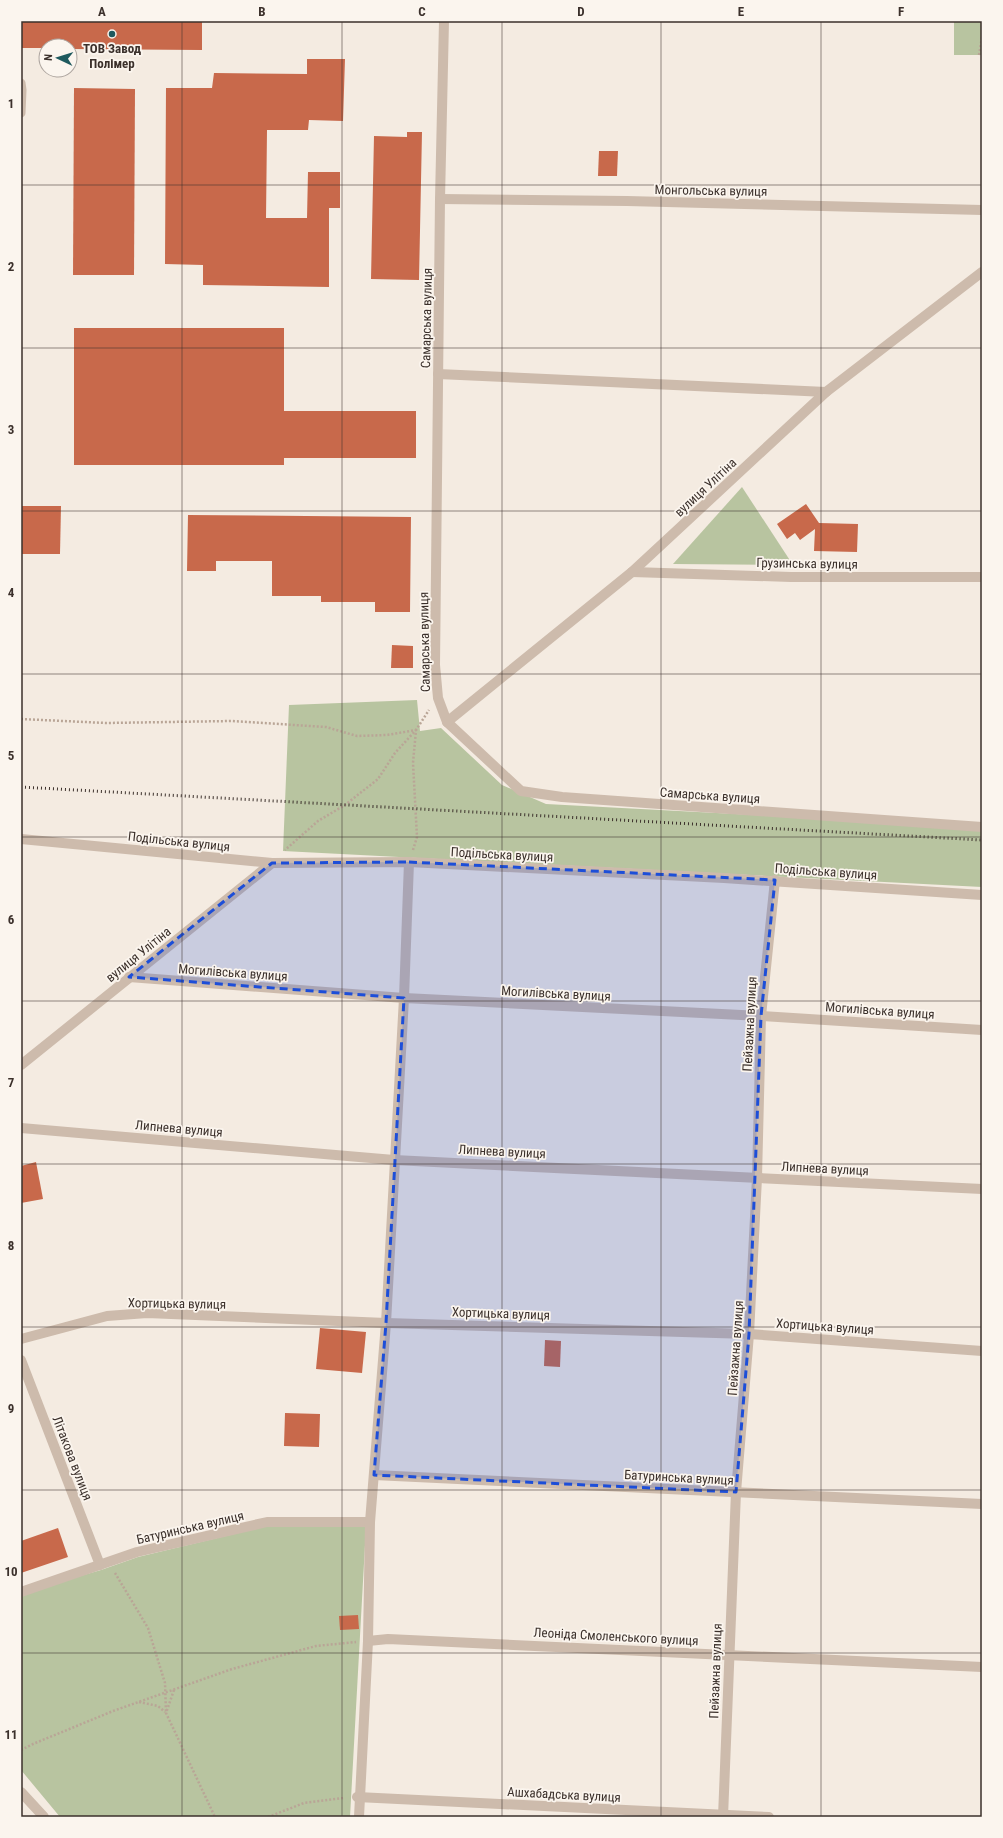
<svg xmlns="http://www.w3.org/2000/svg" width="1003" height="1838" font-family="'Roboto Condensed',sans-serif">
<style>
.green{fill:#b8c4a0}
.building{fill:#c8694b}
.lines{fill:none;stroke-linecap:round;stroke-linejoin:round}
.path{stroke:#b9a596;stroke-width:2.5;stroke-dasharray:2 2;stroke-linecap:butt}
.lane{stroke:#cdbbac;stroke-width:9}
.street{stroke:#cdbbac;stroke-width:10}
.rail{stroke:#3b302b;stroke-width:3;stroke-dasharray:1 3;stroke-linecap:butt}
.marked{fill:#1d4ed8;fill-opacity:0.2;stroke:#1d4ed8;stroke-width:3;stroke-dasharray:8 5;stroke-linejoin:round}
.grid{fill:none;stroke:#3b302b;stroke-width:1;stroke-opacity:0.55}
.poi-dot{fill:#1f5a5e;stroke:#fbf5ee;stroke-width:1.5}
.labels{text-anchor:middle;stroke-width:3.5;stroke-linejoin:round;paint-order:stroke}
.poi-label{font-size:13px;font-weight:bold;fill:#3b302b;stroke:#fbf5ee}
.street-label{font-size:13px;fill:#3b302b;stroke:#fbf5ee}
.neatline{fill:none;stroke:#3b302b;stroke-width:1.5}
.grid-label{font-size:13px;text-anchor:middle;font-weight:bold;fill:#3b302b}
</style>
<rect width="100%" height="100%" fill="#f4ebe1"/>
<g class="green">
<rect x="954" y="21" width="28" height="34"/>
<path d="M742,487L793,565L673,564Z"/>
<path d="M417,700L420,731L441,728L502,785L546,804L982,827V887L283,851L289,705Z"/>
<path d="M267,1526L366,1527L350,1817H60L21,1770V1593L101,1570L138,1557Z"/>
</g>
<g class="building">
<path d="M21,21H202V50L70,49V46H46V48H21Z"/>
<path d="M307,59H345L343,121L309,120L308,130H267L266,218H307L308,172H340V208H329V287L203,285V265L165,264L166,88H212L214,73L307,74Z"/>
<path d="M74,88L135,89L134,275H73Z"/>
<path d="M407,132H422L419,280L371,279L374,136L407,137Z"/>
<path d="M599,151H618L617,176H598Z"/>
<path d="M74,328H284V411H416V458H284V465H74Z"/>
<path d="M806,504L819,523L858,524L857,552L814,551L815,529L800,540L795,533L787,539L777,524Z"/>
<path d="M21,506H61L60,554H21Z"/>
<path d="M188,515L411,517L410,612H375V602H321V596H272V561H216V571H187Z"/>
<path d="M392,645L413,646V668H391Z"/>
<path d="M36,1162L43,1199L21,1203V1166Z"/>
<path d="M320,1328L366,1332L362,1373L316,1369Z"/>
<path d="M545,1340L561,1341L560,1367L544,1366Z"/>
<path d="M285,1413L320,1414L319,1447L284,1446Z"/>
<path d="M58,1528L68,1557L21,1573V1541Z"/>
<path d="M358,1615L359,1629L340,1630L339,1616Z"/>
</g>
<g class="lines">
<g class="path">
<path d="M981,21L982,27"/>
<path d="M979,55L982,37"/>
<path d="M21,719L106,723L232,721L326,727L357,736L387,735L416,730L395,753L378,779L345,805L318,821L285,850"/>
<path d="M413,850L417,837L413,763L416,730L429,710"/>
<path d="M115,1573L148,1628L165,1683L166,1713"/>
<path d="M174,1690L166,1713L215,1817"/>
<path d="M139,1702L158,1706L165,1712"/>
<path d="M21,1750L33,1744L113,1711L232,1669L316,1646L356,1642"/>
<path d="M268,1817L304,1803L344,1798"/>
</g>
<path class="lane" d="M21,83L22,90L21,113"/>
<g class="street">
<path d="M444,21L440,199L435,665L438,698L447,722L521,791L562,797L982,827"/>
<path d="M440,199L627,201L982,210"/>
<path d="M438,374L826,392"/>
<path d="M632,572L791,577H982"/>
<path d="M447,722L632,572L826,392L982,272"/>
<path d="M21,839L272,863L409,862L724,878L982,895"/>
<path d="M129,977L404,998L761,1016L982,1030"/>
<path d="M21,1065L272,863"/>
<path d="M21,1128L394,1160L982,1189"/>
<path d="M21,1339L107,1316L147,1313L386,1323L749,1334L982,1351"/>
<path d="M21,1360L100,1565"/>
<path d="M374,1475L982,1504"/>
<path d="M21,1592L137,1552L267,1522H370"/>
<path d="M368,1641L388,1639L982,1667"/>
<path d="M21,1792L44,1817"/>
<path d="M357,1797L769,1817"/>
<path d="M359,1817L368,1641L370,1522L386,1323L404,998L409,862"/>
<path d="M723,1817L736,1492L749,1334L757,1178L761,1016L775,880"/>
</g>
<path class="rail" d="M21,787L982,840"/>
</g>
<path class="marked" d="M409,862L775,880L761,1016L749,1334L736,1492L374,1475L386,1323L404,998L129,977L272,863Z"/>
<path class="grid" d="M182,21V1817M342,21V1817M502,21V1817M661,21V1817M821,21V1817M21,185H982M21,348H982M21,511H982M21,674H982M21,837H982M21,1001H982M21,1164H982M21,1327H982M21,1490H982M21,1653H982"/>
<circle class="poi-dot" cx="112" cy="34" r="4"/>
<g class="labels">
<g class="poi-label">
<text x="112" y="53">ТОВ Завод<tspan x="112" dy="15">Полімер</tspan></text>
</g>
<g class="street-label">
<text transform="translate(711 190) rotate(1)" y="5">Монгольська вулиця</text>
<text transform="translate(426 318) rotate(-89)" y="5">Самарська вулиця</text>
<text transform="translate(705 487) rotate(-43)" y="5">вулиця Улітіна</text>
<text transform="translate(807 563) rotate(1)" y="5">Грузинська вулиця</text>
<text transform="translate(424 642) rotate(-91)" y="5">Самарська вулиця</text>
<text transform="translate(710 795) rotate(4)" y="5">Самарська вулиця</text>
<text transform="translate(179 841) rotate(6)" y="5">Подільська вулиця</text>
<text transform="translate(502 854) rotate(3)" y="5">Подільська вулиця</text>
<text transform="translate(826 871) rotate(4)" y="5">Подільська вулиця</text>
<text transform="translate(138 954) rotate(-39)" y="5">вулиця Улітіна</text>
<text transform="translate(233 972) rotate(4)" y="5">Могилівська вулиця</text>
<text transform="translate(556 993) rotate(3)" y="5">Могилівська вулиця</text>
<text transform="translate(880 1010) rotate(4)" y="5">Могилівська вулиця</text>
<text transform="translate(749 1024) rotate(-87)" y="5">Пейзажна вулиця</text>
<text transform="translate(179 1128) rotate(5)" y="5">Липнева вулиця</text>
<text transform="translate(502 1151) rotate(3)" y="5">Липнева вулиця</text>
<text transform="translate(825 1168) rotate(3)" y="5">Липнева вулиця</text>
<text transform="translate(177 1303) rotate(1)" y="5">Хортицька вулиця</text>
<text transform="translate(501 1313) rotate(2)" y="5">Хортицька вулиця</text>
<text transform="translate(825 1326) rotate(4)" y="5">Хортицька вулиця</text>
<text transform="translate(735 1348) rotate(-86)" y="5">Пейзажна вулиця</text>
<text transform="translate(73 1458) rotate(69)" y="5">Літакова вулиця</text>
<text transform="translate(679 1477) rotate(3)" y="5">Батуринська вулиця</text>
<text transform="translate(190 1527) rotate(-13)" y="5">Батуринська вулиця</text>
<text transform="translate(616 1636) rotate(3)" y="5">Леоніда Смоленського вулиця</text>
<text transform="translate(715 1671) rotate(-88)" y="5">Пейзажна вулиця</text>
<text transform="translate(564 1794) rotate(3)" y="5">Ашхабадська вулиця</text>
</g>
</g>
<rect width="1003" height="1838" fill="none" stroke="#fbf5ee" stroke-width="44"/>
<g transform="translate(58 58) rotate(274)"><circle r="19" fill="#fbf5ee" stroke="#aea6a0"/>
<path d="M0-3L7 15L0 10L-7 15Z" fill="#1f5a5e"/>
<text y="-6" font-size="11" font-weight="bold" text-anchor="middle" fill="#3b302b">N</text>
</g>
<rect x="22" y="22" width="959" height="1794" class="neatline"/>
<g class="grid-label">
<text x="102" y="16">A</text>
<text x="262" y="16">B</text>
<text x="422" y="16">C</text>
<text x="581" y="16">D</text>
<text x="741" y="16">E</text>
<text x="901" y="16">F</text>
<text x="11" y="108">1</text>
<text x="11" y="271">2</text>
<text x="11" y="434">3</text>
<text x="11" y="597">4</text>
<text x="11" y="760">5</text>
<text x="11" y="924">6</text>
<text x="11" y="1087">7</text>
<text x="11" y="1250">8</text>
<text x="11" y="1413">9</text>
<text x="11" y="1576">10</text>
<text x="11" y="1739">11</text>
</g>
</svg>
